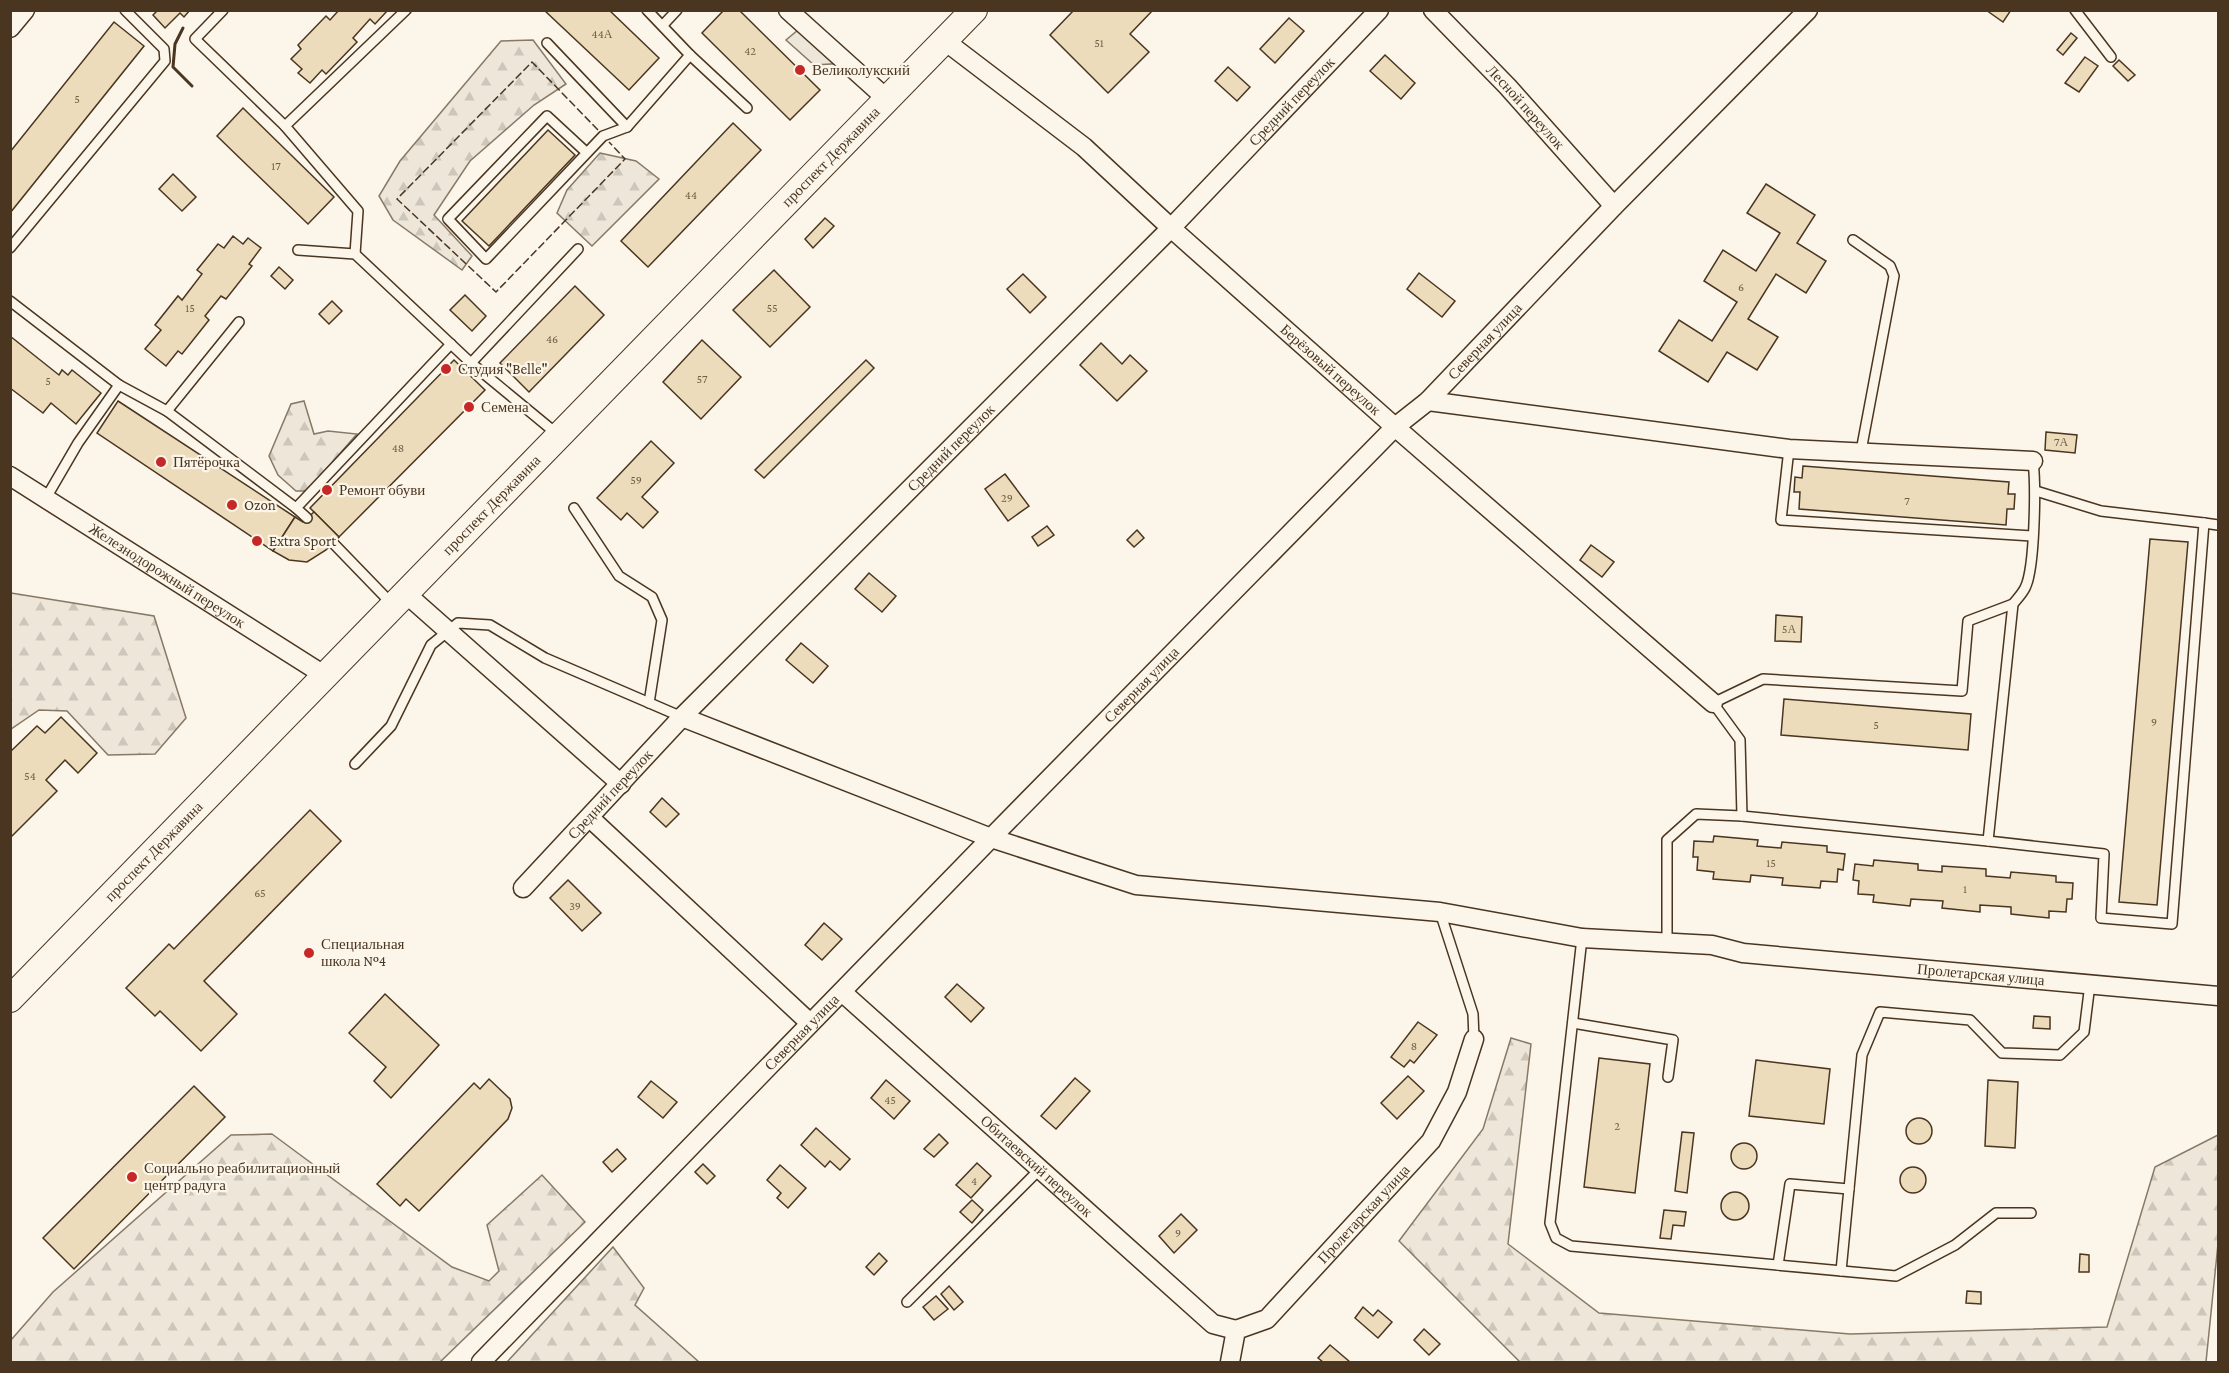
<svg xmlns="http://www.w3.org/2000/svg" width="2229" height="1373" font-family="'Crimson Pro',serif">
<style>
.forest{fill:url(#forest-firs);stroke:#887966;stroke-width:1.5}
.parking{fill:#ede7d9;stroke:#887966;stroke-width:1.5}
.building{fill:#ecdcbc;stroke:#4a3520;stroke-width:1.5}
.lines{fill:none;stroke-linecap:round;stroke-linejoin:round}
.lane-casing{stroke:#4a3520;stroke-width:12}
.street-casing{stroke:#4a3520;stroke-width:21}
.secondary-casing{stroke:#4a3520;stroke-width:28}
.lane{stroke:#fbf6e9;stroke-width:9}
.street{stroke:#fbf6e9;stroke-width:18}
.secondary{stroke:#fbf6e9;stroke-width:26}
.fence{stroke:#4a3520;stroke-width:1.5;stroke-dasharray:8 3;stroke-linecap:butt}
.wall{stroke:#4a3520;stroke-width:3}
.poi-dot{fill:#c62828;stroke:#fbf6e9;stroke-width:2}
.labels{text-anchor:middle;stroke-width:4.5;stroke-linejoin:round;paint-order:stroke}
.number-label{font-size:12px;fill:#725f47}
.poi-label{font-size:15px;fill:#4a3520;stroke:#fbf6e9;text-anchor:start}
.street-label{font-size:15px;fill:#4a3520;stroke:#fbf6e9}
</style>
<defs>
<pattern id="forest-firs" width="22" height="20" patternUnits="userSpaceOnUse" patternTransform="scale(1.5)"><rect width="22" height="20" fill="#ede6d9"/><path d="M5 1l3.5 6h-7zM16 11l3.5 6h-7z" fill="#cdc6ba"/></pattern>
</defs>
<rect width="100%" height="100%" fill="#fbf6e9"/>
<g class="forest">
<path d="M533,40L566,84L534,105L470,161L434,215L472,256L462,270L393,220L379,196L400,161L501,41Z"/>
<path d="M600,153L636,161L659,179L592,246L557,213L567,190Z"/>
<path d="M304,401L314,434L328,431L357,434L307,491H296L278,475L269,456L291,404Z"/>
<path d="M11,593L154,616L186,718L155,754L108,755L67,711L39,710L11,729Z"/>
<path d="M1511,1038L1531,1044L1508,1244L1599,1313L1850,1334L2107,1327L2155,1167L2218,1135V1244L2206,1362H1520L1399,1241L1483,1129Z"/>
<path d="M272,1134L452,1267L489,1281L499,1271L487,1225L542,1175L585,1222L440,1362H11V1340L53,1292L231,1135Z"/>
<path d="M613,1247L644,1288L635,1305L699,1362H507Z"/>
</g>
<path class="parking" d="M804,25L847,63L814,65L786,40Z"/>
<g class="building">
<path d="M158,10H190L184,17L180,13L165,28L153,15Z"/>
<path d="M339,10H388L375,24L370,19L353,38L357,42L326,74L322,70L310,83L298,73L302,69L291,59L301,49L298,45L326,16L330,20Z"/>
<path d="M544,10H609L659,58L629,90Z"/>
<path d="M724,10H739L820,90L790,120L702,33Z"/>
<path d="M1074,10H1153L1130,34L1149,52L1108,93L1050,35Z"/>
<path d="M1986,10H2011L2003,22Z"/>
<path d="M1289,18L1304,31L1275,63L1260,49Z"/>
<path d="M114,22L144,46L10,213V152Z"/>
<path d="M2071,33L2077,38L2063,55L2057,50Z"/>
<path d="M1385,55L1415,83L1401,99L1370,71Z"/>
<path d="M2085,57L2098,66L2079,92L2065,83Z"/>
<path d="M2119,60L2135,75L2128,81L2113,66Z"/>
<path d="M1228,67L1250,87L1237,101L1215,81Z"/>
<path d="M243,108L334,197L308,224L217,136Z"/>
<path d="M733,123L761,150L648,267L621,241Z"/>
<path d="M548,130L575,155L489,246L462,221Z"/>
<path d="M173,174L196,197L182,211L159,189Z"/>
<path d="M1766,184L1815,215L1797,243L1826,261L1806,293L1776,274L1748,319L1778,337L1757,370L1727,352L1708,382L1659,351L1679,320L1712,341L1737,302L1704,281L1723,250L1756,271L1780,233L1747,213Z"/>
<path d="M825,218L834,226L813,248L805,239Z"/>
<path d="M233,236L243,244L248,238L261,248L249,264L252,266L226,299L221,296L205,316L209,320L182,354L178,351L166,366L145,349L161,330L155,325L178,296L182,300L202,274L197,270L218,244L224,248Z"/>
<path d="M279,267L293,280L285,289L271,276Z"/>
<path d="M774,270L810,307L770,347L733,310Z"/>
<path d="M1419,273L1455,301L1442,317L1407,289Z"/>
<path d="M1023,274L1046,297L1030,313L1007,289Z"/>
<path d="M575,286L604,315L529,392L500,363Z"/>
<path d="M465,295L486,316L472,331L450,310Z"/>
<path d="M332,301L342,311L329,324L319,314Z"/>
<path d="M10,336L59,375L62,370L68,375L72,370L101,393L76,424L51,403L43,413L10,388Z"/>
<path d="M702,340L741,377L701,419L663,382Z"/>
<path d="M1101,343L1122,364L1130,355L1147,371L1117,401L1080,365Z"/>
<path d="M454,360L485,390L339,537L310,508Z"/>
<path d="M866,360L874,368L764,478L755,470Z"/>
<path d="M118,401L295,517L273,551L97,433Z"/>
<path d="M2046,432L2077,435L2075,453L2045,450Z"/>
<path d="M651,441L674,463L642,497L658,512L643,528L627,513L621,520L597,498Z"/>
<path d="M1803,466L2009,482L2008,494H2015L2014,509H2007L2006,525L1799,509L1800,492H1794L1795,477L1802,478Z"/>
<path d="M1005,474L1029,506L1008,521L985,489Z"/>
<path d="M314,512L339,537L326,550L307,562L289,560L273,551L295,517L303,522Z"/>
<path d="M1047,526L1054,535L1038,546L1032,537Z"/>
<path d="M1137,530L1144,538L1134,547L1127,540Z"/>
<path d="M2150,539L2188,542L2157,905L2119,902Z"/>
<path d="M1591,545L1614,562L1602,577L1580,560Z"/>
<path d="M869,573L896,596L882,612L855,589Z"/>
<path d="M1776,615L1802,617L1801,642L1775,641Z"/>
<path d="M801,643L828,666L813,683L786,660Z"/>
<path d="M1784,699L1971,714L1968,750L1781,735Z"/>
<path d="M61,717L97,753L78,773L65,760L46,780L57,791L10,838V752L37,726L45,733Z"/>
<path d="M662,798L679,814L666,827L650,812Z"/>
<path d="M310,810L341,841L204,981L237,1014L201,1051L160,1011L155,1016L126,988L169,944L174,949Z"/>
<path d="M1714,836L1758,840L1757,846L1781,848L1782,842L1827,846V852L1845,854L1843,870L1838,869L1837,882L1821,881L1820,888L1782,885L1783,878L1751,875L1750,882L1713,879L1714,872L1697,870L1698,857H1693L1694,841L1713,842Z"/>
<path d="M1874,860L1918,864V870L1942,872V866L1986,869V876L2010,878L2011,872L2056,876V882L2073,883L2072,899H2067L2066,912L2049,911V918L2011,914V907L1980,905V912L1942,908L1943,901L1911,899L1910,906L1873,902L1874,895L1858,894L1859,881L1853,880L1855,864L1873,866Z"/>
<path d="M568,880L601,913L582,931L550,898Z"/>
<path d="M824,923L842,939L822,960L805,945Z"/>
<path d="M957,984L984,1008L971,1022L945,997Z"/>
<path d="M385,994L439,1045L391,1098L374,1081L386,1067L349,1033Z"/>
<path d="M2034,1016L2050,1017V1029L2033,1028Z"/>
<path d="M1418,1022L1437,1035L1414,1063L1410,1060L1404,1067L1391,1057Z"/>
<path d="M1599,1058L1650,1064L1635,1193L1584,1187Z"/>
<path d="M1756,1060L1830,1069L1824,1124L1749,1116Z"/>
<path d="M1408,1076L1424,1091L1397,1119L1381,1103Z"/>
<path d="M1075,1078L1090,1091L1056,1129L1041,1116Z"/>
<path d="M489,1079L510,1099L512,1108L508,1119L419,1211L406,1199L400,1206L377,1184L474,1083L480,1089Z"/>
<path d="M886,1080L910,1101L894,1119L871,1098Z"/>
<path d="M1988,1080L2018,1082L2015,1148L1985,1146Z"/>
<path d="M651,1081L677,1102L663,1118L638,1097Z"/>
<path d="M194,1086L225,1117L74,1269L43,1238Z"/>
<circle cx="1919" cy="1131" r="13"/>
<path d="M816,1128L850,1159L840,1170L830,1161L825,1167L801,1145Z"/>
<path d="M1682,1132L1694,1133L1687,1193L1675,1191Z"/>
<path d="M939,1134L948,1143L934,1157L924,1149Z"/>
<circle cx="1744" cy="1156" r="13"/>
<path d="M617,1149L626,1159L612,1172L603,1162Z"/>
<path d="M977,1163L991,1176L971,1198L956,1185Z"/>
<path d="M703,1164L715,1176L707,1184L695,1172Z"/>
<path d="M780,1165L806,1188L788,1208L777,1198L781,1193L767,1180Z"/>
<circle cx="1913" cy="1180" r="13"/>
<circle cx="1735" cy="1206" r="14"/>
<path d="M972,1200L983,1210L972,1223L960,1212Z"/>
<path d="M1664,1210L1686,1212L1684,1226L1673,1225L1671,1239L1660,1238Z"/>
<path d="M1181,1214L1197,1230L1174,1253L1159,1236Z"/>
<path d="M879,1253L887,1261L874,1275L866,1267Z"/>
<path d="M2080,1254L2089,1255V1272H2079Z"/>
<path d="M949,1286L963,1302L954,1310L941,1294Z"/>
<path d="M1967,1291L1981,1292V1304L1966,1303Z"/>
<path d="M936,1296L948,1309L934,1320L923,1307Z"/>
<path d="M1363,1307L1373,1316L1378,1310L1392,1322L1378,1338L1355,1318Z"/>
<path d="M1424,1329L1440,1344L1429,1355L1414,1340Z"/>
<path d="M1330,1345L1350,1362H1323L1318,1358Z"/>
</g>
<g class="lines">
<defs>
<g id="lane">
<path d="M223,10L195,39L285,126"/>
<path d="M647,10L690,55L747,108"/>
<path d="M2075,10L2111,57"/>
<path d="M663,25L677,10"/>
<path d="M547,43L627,127"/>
<path d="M587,153L547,116L448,219L486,259L603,136L627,127L690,55"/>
<path d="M1853,240L1890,266L1894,276L1861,451"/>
<path d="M10,248L165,61L164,49L125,10"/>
<path d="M298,250L355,254L471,363L557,434"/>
<path d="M355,254L358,211L285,126L406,10"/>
<path d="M10,301L119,385L167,411L239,322"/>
<path d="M471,363L578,249"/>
<path d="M167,411L296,508"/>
<path d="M1789,449L1781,520L2032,536"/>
<path d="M46,498L78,443L119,385"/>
<path d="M574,508L619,576L652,597L662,620L649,703"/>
<path d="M307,518L296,508L451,344"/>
<path d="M2204,523L2218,525"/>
<path d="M333,543L392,604"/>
<path d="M355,764L391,726L431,645L458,623L490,625L545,658L682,717"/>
<path d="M1742,816L1740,740L1713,703L1763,679L1962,691L1968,621L2013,604"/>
<path d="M1988,841L2104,854L2101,918L2172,924L2204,523L2101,511L2036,491"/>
<path d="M1440,912L1473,1014L1474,1039"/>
<path d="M1582,938L1550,1223L1556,1238L1571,1246L1896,1276L1955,1245L1996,1213H2031"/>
<path d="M1667,944V840L1696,814L1742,816L1988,841L2013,604C2017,599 2022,594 2025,588C2035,569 2036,485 2033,461"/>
<path d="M1573,1023L1673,1040L1668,1077"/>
<path d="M1778,1265L1790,1184L1849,1189"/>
<path d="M1841,1271L1862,1055L1880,1012L1970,1020L2002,1053L2060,1055L2084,1032L2090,984"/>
<path d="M907,1302L1041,1168"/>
</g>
<g id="street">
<path d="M788,10L888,100"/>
<path id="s1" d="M1433,10L1508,87L1614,206"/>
<path d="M10,28L25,10"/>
<path id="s2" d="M945,41L1084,147L1171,228L1395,427L1713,703"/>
<path d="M1428,401L1789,449L2033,461"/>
<path id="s3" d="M10,476L324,675"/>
<path d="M404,592L621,784"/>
<path id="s4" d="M682,717L991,838L1136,885L1440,912L1582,938L1712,945L1743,953L2218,996"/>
<path d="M590,818L810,1023"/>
<path id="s5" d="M523,888L682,717L1171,228L1379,10"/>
<path id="s6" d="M842,992L1213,1324L1236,1330"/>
<path id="s7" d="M481,1362L991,838L1395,427L1428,401L1614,206L1808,10"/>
<path id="s8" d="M1230,1362L1236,1330L1267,1319L1431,1141L1457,1092L1474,1039"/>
</g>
<g id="secondary">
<path id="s9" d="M10,999L974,10"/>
</g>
</defs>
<use href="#lane" class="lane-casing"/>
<use href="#street" class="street-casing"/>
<use href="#secondary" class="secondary-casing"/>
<use href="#lane" class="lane"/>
<use href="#street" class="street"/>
<use href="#secondary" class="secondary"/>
<path class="fence" d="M598,130L532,62L397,199L496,292L625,159L609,142"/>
<path class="wall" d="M183,28L175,44L173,67L192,86"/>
</g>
<g class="poi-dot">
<circle cx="800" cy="70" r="6"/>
<circle cx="446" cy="369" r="6"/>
<circle cx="469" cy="407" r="6"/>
<circle cx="161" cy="462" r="6"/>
<circle cx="327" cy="490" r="6"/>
<circle cx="232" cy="505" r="6"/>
<circle cx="257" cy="541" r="6"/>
<circle cx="309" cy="953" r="6"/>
<circle cx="132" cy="1177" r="6"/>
</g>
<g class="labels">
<g class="number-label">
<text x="602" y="38">44А</text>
<text x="1099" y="47">51</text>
<text x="750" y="55">42</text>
<text x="77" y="103">5</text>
<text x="276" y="170">17</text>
<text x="691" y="199">44</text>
<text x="1741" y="291">6</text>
<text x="190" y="312">15</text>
<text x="772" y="312">55</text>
<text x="552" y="343">46</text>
<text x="702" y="383">57</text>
<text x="48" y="385">5</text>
<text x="2061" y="446">7А</text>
<text x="398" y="452">48</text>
<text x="636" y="484">59</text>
<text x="1007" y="502">29</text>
<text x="1907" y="505">7</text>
<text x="1789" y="633">5А</text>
<text x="2154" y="726">9</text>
<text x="1876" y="729">5</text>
<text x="30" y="780">54</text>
<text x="1771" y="867">15</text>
<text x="1965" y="893">1</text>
<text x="260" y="897">65</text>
<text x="575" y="910">39</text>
<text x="1414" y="1050">8</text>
<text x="890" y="1104">45</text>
<text x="1617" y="1130">2</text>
<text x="974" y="1185">4</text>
<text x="1178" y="1237">9</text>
</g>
<g class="poi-label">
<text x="812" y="75">Великолукский</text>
<text x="458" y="374">Студия "Belle"</text>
<text x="481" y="412">Семена</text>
<text x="173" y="467">Пятёрочка</text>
<text x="339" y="495">Ремонт обуви</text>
<text x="244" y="510">Ozon</text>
<text x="269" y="546">Extra Sport</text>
<text x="321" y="949">Специальная<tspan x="321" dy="17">школа №4</tspan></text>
<text x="144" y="1173">Социально реабилитационный<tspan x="144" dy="17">центр радуга</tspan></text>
</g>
<g class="street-label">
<text dy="5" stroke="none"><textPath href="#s5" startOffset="1100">Средний переулок</textPath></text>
<text dy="5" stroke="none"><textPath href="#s1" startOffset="134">Лесной переулок</textPath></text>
<text dy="5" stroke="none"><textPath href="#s9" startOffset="1176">проспект Державина</textPath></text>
<text dy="5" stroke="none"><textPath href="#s7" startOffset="1432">Северная улица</textPath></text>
<text dy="5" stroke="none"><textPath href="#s2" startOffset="507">Берёзовый переулок</textPath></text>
<text dy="5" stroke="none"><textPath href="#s5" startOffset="614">Средний переулок</textPath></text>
<text dy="5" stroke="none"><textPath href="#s9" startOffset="690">проспект Державина</textPath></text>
<text dy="5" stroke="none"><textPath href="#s3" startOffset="186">Железнодорожный переулок</textPath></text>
<text dy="5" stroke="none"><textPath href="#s7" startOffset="946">Северная улица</textPath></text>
<text dy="5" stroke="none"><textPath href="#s5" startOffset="128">Средний переулок</textPath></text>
<text dy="5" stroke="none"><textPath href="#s9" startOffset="206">проспект Державина</textPath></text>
<text dy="5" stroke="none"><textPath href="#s4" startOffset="1335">Пролетарская улица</textPath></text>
<text dy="5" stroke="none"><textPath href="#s7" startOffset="460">Северная улица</textPath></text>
<text dy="5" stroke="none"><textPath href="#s6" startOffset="261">Обитаевский переулок</textPath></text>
<text dy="5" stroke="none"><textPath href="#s8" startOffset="208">Пролетарская улица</textPath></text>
</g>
</g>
<rect width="2229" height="1373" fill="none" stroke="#4a3520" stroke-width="24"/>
</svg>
